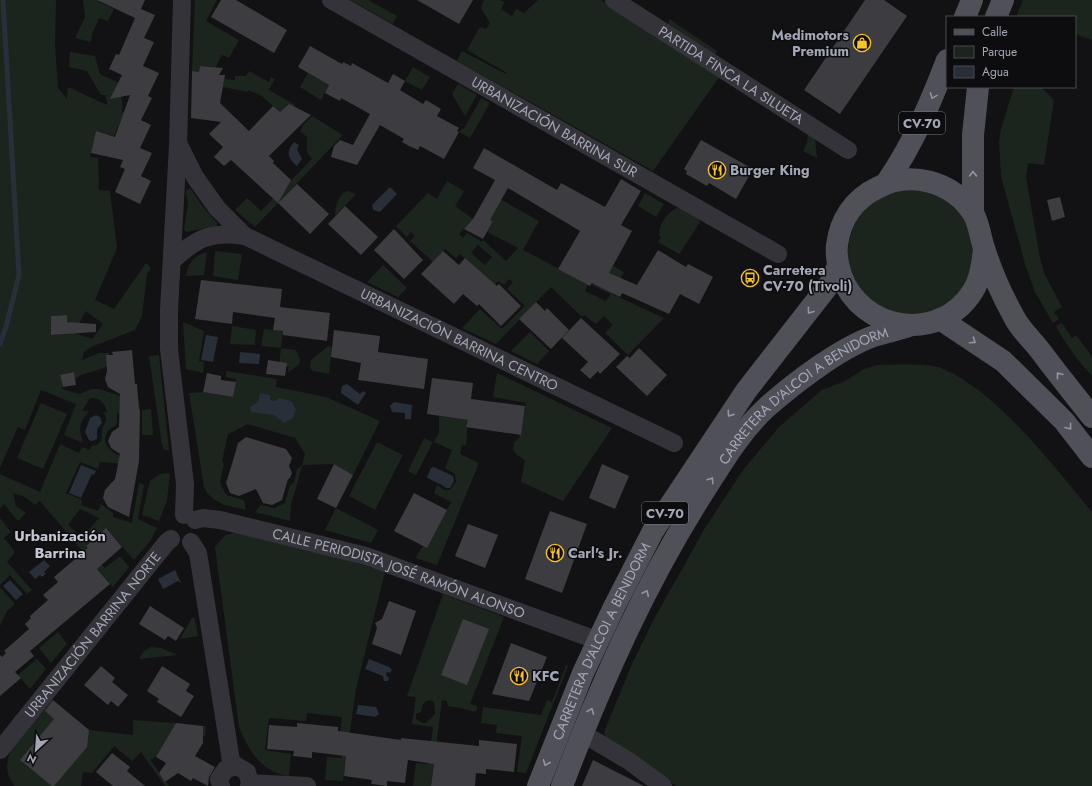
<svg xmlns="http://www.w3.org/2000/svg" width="1092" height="786" font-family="Jost,sans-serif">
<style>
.green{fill:#1c241e;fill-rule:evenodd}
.water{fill:#282f38}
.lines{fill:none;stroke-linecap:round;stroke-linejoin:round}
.stream{stroke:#282f38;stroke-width:5}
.building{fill:#3c3c41}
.minor{stroke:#333339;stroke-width:18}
.major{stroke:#4f5058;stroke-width:22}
.oneway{stroke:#9296a2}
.labels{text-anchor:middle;stroke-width:3;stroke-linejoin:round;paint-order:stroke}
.shield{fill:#0d0d0f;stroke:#767983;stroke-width:1}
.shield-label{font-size:13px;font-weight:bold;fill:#a3a7b5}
.poi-label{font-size:14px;font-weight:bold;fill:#a3a7b5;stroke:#0d0d0f;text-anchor:start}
.street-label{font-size:14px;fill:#a3a7b5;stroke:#0d0d0f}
.neighbourhood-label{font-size:15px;font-weight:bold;fill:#c4c6d1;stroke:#0d0d0f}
</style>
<rect width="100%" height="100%" fill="#121214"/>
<g class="green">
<path d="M0,0H56L55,44L58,88L67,99L68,87L107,105L106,95H101L87,71L69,67L70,52L95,56L100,74L119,83C119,94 124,101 122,112L124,113L114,136L96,131L90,157L98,158L99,190L110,191L117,248L95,300L114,309L146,263L151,268L147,274L142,316L135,330L91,347L84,352L82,360L99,353H109V365C99,372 84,371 75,379L73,372L60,375L63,389L79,394L92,389H99L121,396L138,397L140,410H131L130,414L117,413V424C115,426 111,428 109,430C98,443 112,453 123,457L125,464L100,462L98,469L80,462L66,493L82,500L81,505L98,511L101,504L113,513V517L132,523L139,483L144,485L138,519L157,528L151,540L134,560L106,528L86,546L105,568L120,556L129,567L113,587L40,501L35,505L25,497L13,493L16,506L26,513L18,521L4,504L0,508V474L40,492L60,444L79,453L82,447L90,450L92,446L97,445L101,441C102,437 101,435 102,431C103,423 110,420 103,412H107C104,402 101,398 90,398L82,411H89C78,425 79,428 83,443L64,435L76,404L41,390L25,430L18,427L0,468ZM86,311L103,324L92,339L74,333ZM67,315V322H71V334L51,335V316ZM80,509L99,518L87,532L88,535L84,539L68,525Z"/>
<path d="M83,0H100L99,2L114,9L108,21L99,18L92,34L91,42L75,38L85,17Z"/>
<path d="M195,0H217L206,21L239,40L229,58L222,55L212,74V67L200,66L199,72L192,71Z"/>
<path d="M350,0H368L397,16L393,24Z"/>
<path d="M484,0H500L505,2L501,9L512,16L516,9L524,13L538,0H601L720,76L653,171L457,61L462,51L506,74L507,73L467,50L480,27L486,29L490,23L481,8Z"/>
<path d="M1023,0H1092V40L1075,34V17H1016Z"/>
<path d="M669,19L717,51L714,56L668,26Z"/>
<path d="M413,67L430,77L422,90L405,81Z"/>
<path d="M249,71L269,82L271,77L275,79L269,90L295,105L293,107L288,104L280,112L262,96L248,90V92L223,87L224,79L235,80V76H246Z"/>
<path d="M308,73L329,85L321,100L300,87Z"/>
<path d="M458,84L477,95L465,116L452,94Z"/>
<path d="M1014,87H1041L1054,100L1044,165L1028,163L1026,177L1040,258L1045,275L1062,307L1054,312L1059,319L1053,323L1035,292L1025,264L1001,176L999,141L1001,129Z"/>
<path d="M481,98L490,103L470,138L459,132L465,127Z"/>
<path d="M312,116L343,135L255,227L235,210L247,198L261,211L312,159L307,152V137L300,131L303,127L302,126Z"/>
<path d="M808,133H810L815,140L817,158L803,151L807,143Z"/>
<path d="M447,181L464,191L455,206L473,219L459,234L463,238L467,233L482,242L483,240L506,261L518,248L487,232L493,221L483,217L495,196L539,221L523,250L588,284L585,291L606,301L611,294L592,285L597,277L581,248L624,272L612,294L664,318L628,355L605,333L613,325L604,316L596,324L584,315L582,317L551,287L496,344L462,328L480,309L502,329L525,306L507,289L513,282L509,279L504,285L498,281L490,289L488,279L460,254L456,258L445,249L433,262L410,241L415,236L411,232L407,237L396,226L428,193L437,199ZM478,245L492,257L485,265L471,253Z"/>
<path d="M190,188L203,207L217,223V226L186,232L184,229L188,204L186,191Z"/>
<circle cx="911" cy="253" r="63"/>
<path d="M347,191L356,194L335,216C335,207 338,194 347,191Z"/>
<path d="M645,193L664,204L656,217L638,206Z"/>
<path d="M681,206L695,213L700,222L679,254L658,242L661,237L659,235C660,220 669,211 681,206Z"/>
<path d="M215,251L242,254L238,280L213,276Z"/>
<path d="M207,252L204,275L186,276C188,263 194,255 207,252Z"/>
<path d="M383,265L407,288L398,297L367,282Z"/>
<path d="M183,322L204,331L199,361L204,362L203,373L186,369Z"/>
<path d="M1062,323L1072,338L1076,335L1092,357V376C1078,361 1066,345 1056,326Z"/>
<path d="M232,326L256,330L255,345L230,344Z"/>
<path d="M264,329L283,331L281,348L296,350L300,359L299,365L288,372L289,367L279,365L281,348L261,346Z"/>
<path d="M530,332L549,351L537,364L511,351Z"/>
<path d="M328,346L332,347L329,374L313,371L310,368L311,360Z"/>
<path d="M159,355L169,450H165L162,445L149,356Z"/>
<path d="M877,365C892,365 928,363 941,368C997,391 1054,466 1092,512V786H676L605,737L604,732L632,664L653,621L705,528L743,470L779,427L822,390L845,381L864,369Z"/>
<path d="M226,371L277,379L276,387L326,397L380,421L353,475L334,464L304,465L302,466L291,505L290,521L255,512L261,505L274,508L285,503L290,485L294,482L297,469L302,466L305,454L295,438L248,424L228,434L222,461L224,464L220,482L226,495L244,500L246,510C229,506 212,504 204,487L189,393L203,392L233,397L236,379L226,377Z"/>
<path d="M497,373L612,428L563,501L521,482L525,460L517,455L513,450L514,442L519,438L526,403L493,397Z"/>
<path d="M41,403L67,414L43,469L17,458Z"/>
<path d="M151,409L153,435H142V410Z"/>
<path d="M439,416L468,420L466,445H462L460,454L479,463L437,565L415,558L423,546L427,547L451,502L434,493L437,485L444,490H450L456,482L455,474L445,468L452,450L434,442L439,432Z"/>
<path d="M424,438L433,442L416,475L408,471Z"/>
<path d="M377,442L403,455L375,510L349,496Z"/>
<path d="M170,473L167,500L159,521L142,515L150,481L160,474Z"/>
<path d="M336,508L378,530L371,543L325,530Z"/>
<path d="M0,518L11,532L4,538L15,552L7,562L32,590L27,594L10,575L0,585Z"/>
<path d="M235,533L343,559L385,572L356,689L343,781L325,780L327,757L342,758L344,733H340L342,717L307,713L306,721L269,718L265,750L291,754L289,776C262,773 248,750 239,727L215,547L225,535Z"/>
<path d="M0,587L15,604L7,611L0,626Z"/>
<path d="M443,594L504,617L470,704L477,706V710L474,712L461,708L448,706L447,701L442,700L431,786H413L416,763L428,764L433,727L412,724L416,697L407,696ZM430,700L434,702L435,714L426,723H422L416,719V714L421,712L422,706L426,701Z"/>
<path d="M192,618H195L198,636L180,639Z"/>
<path d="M58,632L67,644L51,663L39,648Z"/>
<path d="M151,647L161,648L178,655L139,659L144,651Z"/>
<path d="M37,659L46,669L30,689L18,675Z"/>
<path d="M566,665L568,666L526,773L517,772L522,736L496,733L497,725L481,723L483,707L541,715L547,700L552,702Z"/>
<path d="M51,699L89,730L133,735V720L188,724L187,729L203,730V726H206L205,736H188L150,760L169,786H165L141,752L132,761L114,746L92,773L83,772L81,786H14L8,774L7,765L10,750Z"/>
</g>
<g class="water">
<path d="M294,142L299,145L297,149L302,159L297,166C287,158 286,152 294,142Z"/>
<path d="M390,187L397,194L380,212L373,210L372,205Z"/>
<path d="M206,335L218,337L213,362L201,360Z"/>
<path d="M240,352L260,354L259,364L239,363Z"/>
<path d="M347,384L360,394L363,391L366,393L358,405L341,393L342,386Z"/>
<path d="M260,393L270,395V400L275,401L279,398L291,401L296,409L293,418L284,423L274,415L251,412L250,407L258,402Z"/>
<path d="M394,402L412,405L411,419H405V413L392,412L390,406Z"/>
<path d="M96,415L100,417L102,423L97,429V439L92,441L89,440L85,432L90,418Z"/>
<path d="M81,465L96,471L94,475L92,474L81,498L69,493Z"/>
<path d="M434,467L453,476L454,481L450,488H446C439,482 431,481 427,477L431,468Z"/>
<path d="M44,560L50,566L44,572L46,574L42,577L40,575L35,579L29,572Z"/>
<path d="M175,570L181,583L178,581L163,589L158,579Z"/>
<path d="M10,580L23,594L16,600L3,586Z"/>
<path d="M369,659L389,667L392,670L390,673L387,672L386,675L389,678L388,681H384L383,676L365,669Z"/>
<path d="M358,705L376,707L379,714L375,717L356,714Z"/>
</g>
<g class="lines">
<path class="stream" d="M0,344L6,327L19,275L3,0"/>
</g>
<g class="building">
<path d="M97,0H145L141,9L155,15L144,38L154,42L143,66L159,73L148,96L152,98L141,120L151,125L140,148L152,153L141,176L151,181L140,204L115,192L125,169L120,167L123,160L91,153L96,131L115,137L130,95L110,99L122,75L109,69L116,54L119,55L135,18Z"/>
<path d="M221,0H236L287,30L274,53L211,17Z"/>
<path d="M417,0H473L459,24Z"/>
<path d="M865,0H884L907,16L840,114L804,90Z"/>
<path d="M310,46L342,64L343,62L351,66L352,63L388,83L393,74L405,81L400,90L423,104L426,100L441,109L437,116L459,128L457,131L459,132L444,159L420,146L418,150L409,146L402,142L404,139L380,125L357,165L331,157L334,146L340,140L353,145L370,114L341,98L340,101L325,93L329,85L298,67Z"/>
<path d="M200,66L223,68L219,75H225L220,103L249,131L273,106L280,112L289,104L311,115L269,156L274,161L273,163L291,180L278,203L231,160L224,166L214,157L223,147L209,134L221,122L191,118L192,71L199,72Z"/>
<path d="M701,140L753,169L736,199L709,183L707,186L686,174L687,171L684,169Z"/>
<path d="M484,148L557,190L561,183L605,207L621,179L641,191L621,225L632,231L609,273L637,285L658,250L686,267L688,264L713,277L699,304L680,294L669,314L622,293L620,297L592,283L590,286L558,269L580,231L508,188L490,220L493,221L483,239L464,229L473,219L495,180L473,168Z"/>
<path d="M297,184L329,214L310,234L278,203Z"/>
<path d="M1060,197L1065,217L1052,221L1047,200Z"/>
<path d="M345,206L378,237L361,255L328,224Z"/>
<path d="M394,229L423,260L404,279L374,250Z"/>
<path d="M443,251L459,265L465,258L497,286L499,284L521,306L501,326L479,304L477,306L463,294L454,304L421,274Z"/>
<path d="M201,280L282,289L280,307L330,313L327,341L283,335V331L273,330L275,318L233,312L232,324L195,319Z"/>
<path d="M536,302L545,311L547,308L569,330L551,349L519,319Z"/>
<path d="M67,315V322L96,324V332L51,335V316Z"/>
<path d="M581,318L620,354L600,374L598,371L590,379L580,370L588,362L562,338Z"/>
<path d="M334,330L380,336L378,352L428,359L424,389L358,380L361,363L331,357Z"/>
<path d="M639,348L667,375L647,396L616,367L627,356L630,358Z"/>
<path d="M132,350L135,384H137L139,410H140L139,461L129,517L108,507L103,498L105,490L115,479L120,454L111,448L108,441L112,432L119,427L120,394L108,387L105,379L107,371L106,355H113L112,352Z"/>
<path d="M268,360L287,363L285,376L266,374Z"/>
<path d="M74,372L76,385L63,387L60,375Z"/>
<path d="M207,373L221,376V380L236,382L233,397L203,392Z"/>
<path d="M432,378L473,383L471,399L525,406L521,435L466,427L468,420L427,414Z"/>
<path d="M246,437L286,449L292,458L289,466L292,473L290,478L288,479L282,500L272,505L263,503L256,489L239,496L230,493L226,483L232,464L238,443Z"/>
<path d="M334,464L353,475L336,508L317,499Z"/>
<path d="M602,464L629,476L615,509L589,498Z"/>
<path d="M414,493L447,510L427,548L394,531Z"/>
<path d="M550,511L587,524L562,593L525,579Z"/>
<path d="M468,524L498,535L485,568L455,556Z"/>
<path d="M106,528L122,547L97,569L110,584L30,651L34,656L15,672L21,678L0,696V655L2,657L6,653L4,651L29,629L25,624L31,618L30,616L48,600L43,595L58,582L54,577L88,548L86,546Z"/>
<path d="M389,601L416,611L401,655L372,644L377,628L375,623L382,619Z"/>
<path d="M150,606L184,628L176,641L168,636L165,640L139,624Z"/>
<path d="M463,619L489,629L467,685L441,675Z"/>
<path d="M511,643L547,657L529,701L492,694Z"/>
<path d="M101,666L115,678L112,682L128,695L118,707L111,701L108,705L84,685Z"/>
<path d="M162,666L190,684L186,691L194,696L181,717L157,702L159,699L147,691Z"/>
<path d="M53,700L89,730L87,747L54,786H52L20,760L54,719L45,711Z"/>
<path d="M176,723L203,726V743L195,756L215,767L209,777L208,786L193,778L191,781L178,773L165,782L159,773L166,763L156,757Z"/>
<path d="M297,723L338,727V731L401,740V738L479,746V740L517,744L514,772L486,769V774L476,773L475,786H431L434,764L408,760L405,783L387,781V786L371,784L372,780L344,776L346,756L312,752V758L293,756L294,751L267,749L269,725L297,727Z"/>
<path d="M112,753L130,767L127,771L145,786H113L96,772Z"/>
<path d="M593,760L644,786H582Z"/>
</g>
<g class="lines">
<g class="minor">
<path d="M182,0L178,145L169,310V349L185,484L184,515"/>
<path id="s1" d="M331,0L778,254"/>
<path id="s2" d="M614,0L848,150"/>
<path d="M179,145L195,177L217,208L245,236"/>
<path id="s3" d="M172,261C196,238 211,231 245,236L674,443"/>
<path id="s4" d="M195,520L203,518L220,520L366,556L599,641"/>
<path d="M191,542L198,553L232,767"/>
<path d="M582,733L629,761L663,786"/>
<path id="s5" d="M0,750L167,542L171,539"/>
<path d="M250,783L307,786"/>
<path d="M221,786L219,779L226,769L237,766L247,772L250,783L249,786"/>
</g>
<g class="major">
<path d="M965,17L972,0"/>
<path d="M996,17L1003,0"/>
<path d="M887,182C914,142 930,104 947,60"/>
<path d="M973,213V135L978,87"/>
<path d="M984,250C982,264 981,278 973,291C940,344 861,332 841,275C838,266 836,255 837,245C840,220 854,199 877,188C910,170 952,181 973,213C980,225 980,238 985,251C992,273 1003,297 1014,317C1020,329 1031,339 1039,349C1056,372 1074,394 1092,417"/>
<path d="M940,319L1003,361L1064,421L1092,457"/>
<path id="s6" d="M538,786L583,673L614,607L653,531L746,391L831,282L838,266"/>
<path id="s7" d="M562,786C602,681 647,579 708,485C725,458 743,429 766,408C794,383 840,348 874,336C886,332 898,330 909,326"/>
</g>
</g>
<defs><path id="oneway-chevron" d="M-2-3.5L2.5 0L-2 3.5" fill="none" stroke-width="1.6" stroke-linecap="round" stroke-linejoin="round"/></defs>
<g class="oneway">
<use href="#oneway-chevron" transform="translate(933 96) rotate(111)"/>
<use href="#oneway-chevron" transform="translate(973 174) rotate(-90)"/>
<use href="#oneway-chevron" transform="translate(810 311) rotate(126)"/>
<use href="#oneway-chevron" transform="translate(973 341) rotate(34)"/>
<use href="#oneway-chevron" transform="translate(1059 375) rotate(-128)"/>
<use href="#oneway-chevron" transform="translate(730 414) rotate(125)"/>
<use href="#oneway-chevron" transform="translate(1069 427) rotate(52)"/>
<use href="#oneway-chevron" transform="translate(711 480) rotate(-57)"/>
<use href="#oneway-chevron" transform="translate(646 593) rotate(-64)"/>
<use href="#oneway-chevron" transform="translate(591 711) rotate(-68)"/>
<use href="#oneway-chevron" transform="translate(546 763) rotate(112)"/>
</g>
<defs>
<symbol id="shop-ring" viewBox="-11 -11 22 22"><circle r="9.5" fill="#0d0d0f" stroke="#f8c426" stroke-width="1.5"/><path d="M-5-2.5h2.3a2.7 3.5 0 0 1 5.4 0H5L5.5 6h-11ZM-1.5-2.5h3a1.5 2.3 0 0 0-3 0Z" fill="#f8c426"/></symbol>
<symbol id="restaurant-ring" viewBox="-11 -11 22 22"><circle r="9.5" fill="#0d0d0f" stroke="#f8c426" stroke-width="1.5"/><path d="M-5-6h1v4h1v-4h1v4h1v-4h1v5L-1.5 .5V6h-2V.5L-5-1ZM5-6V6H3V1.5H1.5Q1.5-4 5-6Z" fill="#f8c426"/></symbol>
<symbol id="bus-ring" viewBox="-11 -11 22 22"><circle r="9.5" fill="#0d0d0f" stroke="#f8c426" stroke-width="1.5"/><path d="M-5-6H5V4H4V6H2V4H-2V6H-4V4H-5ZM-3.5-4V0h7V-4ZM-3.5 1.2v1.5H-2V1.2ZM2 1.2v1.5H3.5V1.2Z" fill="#f8c426"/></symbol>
</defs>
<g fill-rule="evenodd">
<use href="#shop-ring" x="852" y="33" width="20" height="20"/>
<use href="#restaurant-ring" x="707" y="160" width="20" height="20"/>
<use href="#bus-ring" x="740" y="268" width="20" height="20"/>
<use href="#restaurant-ring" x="545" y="543" width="20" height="20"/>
<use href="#restaurant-ring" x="509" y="666" width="20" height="20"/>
</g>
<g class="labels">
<g class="shield">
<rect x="899" y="112" width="46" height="22" rx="3"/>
<rect x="642" y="502" width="46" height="22" rx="3"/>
</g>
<g class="shield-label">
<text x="922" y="128">CV-70</text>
<text x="665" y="518">CV-70</text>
</g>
<g class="poi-label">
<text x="849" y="40" text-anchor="end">Medimotors<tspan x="849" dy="16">Premium</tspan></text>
<text x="730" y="175">Burger King</text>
<text x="763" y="275">Carretera<tspan x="763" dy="16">CV-70 (Tivoli)</tspan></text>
<text x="568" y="558">Carl's Jr.</text>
<text x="532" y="681">KFC</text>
</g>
<g class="street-label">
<text dy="5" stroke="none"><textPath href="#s2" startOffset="139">PARTIDA FINCA LA SILUETA</textPath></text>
<text dy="5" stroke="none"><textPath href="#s1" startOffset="257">URBANIZACIÓN BARRINA SUR</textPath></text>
<text dy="5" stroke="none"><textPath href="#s3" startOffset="319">URBANIZACIÓN BARRINA CENTRO</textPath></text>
<text dy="5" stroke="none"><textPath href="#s7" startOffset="469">CARRETERA D'ALCOI A BENIDORM</textPath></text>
<text dy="5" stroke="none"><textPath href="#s4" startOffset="212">CALLE PERIODISTA JOSÉ RAMÓN ALONSO</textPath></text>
<text dy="5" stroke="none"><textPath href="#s5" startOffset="148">URBANIZACIÓN BARRINA NORTE</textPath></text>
<text dy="5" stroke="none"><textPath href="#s6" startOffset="158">CARRETERA D'ALCOI A BENIDORM</textPath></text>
</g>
<g class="neighbourhood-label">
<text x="60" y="541">Urbanización<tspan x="60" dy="17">Barrina</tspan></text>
</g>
</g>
<rect x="946" y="16" width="130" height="72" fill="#0d0d0f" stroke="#494b51"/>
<rect x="954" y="29" width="20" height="6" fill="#4f5058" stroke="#494b51"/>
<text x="982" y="36" font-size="12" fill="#a3a7b5">Calle</text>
<rect x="954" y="46" width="20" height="12" fill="#1c241e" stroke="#494b51"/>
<text x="982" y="56" font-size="12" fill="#a3a7b5">Parque</text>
<rect x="954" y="66" width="20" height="12" fill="#282f38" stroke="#494b51"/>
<text x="982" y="76" font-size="12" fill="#a3a7b5">Agua</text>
<g transform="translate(36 750) rotate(206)" stroke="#0d0d0f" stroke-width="3" paint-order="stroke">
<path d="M0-3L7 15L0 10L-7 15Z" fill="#a3a7b5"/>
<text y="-6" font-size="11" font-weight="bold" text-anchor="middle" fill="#a3a7b5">N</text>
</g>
</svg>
